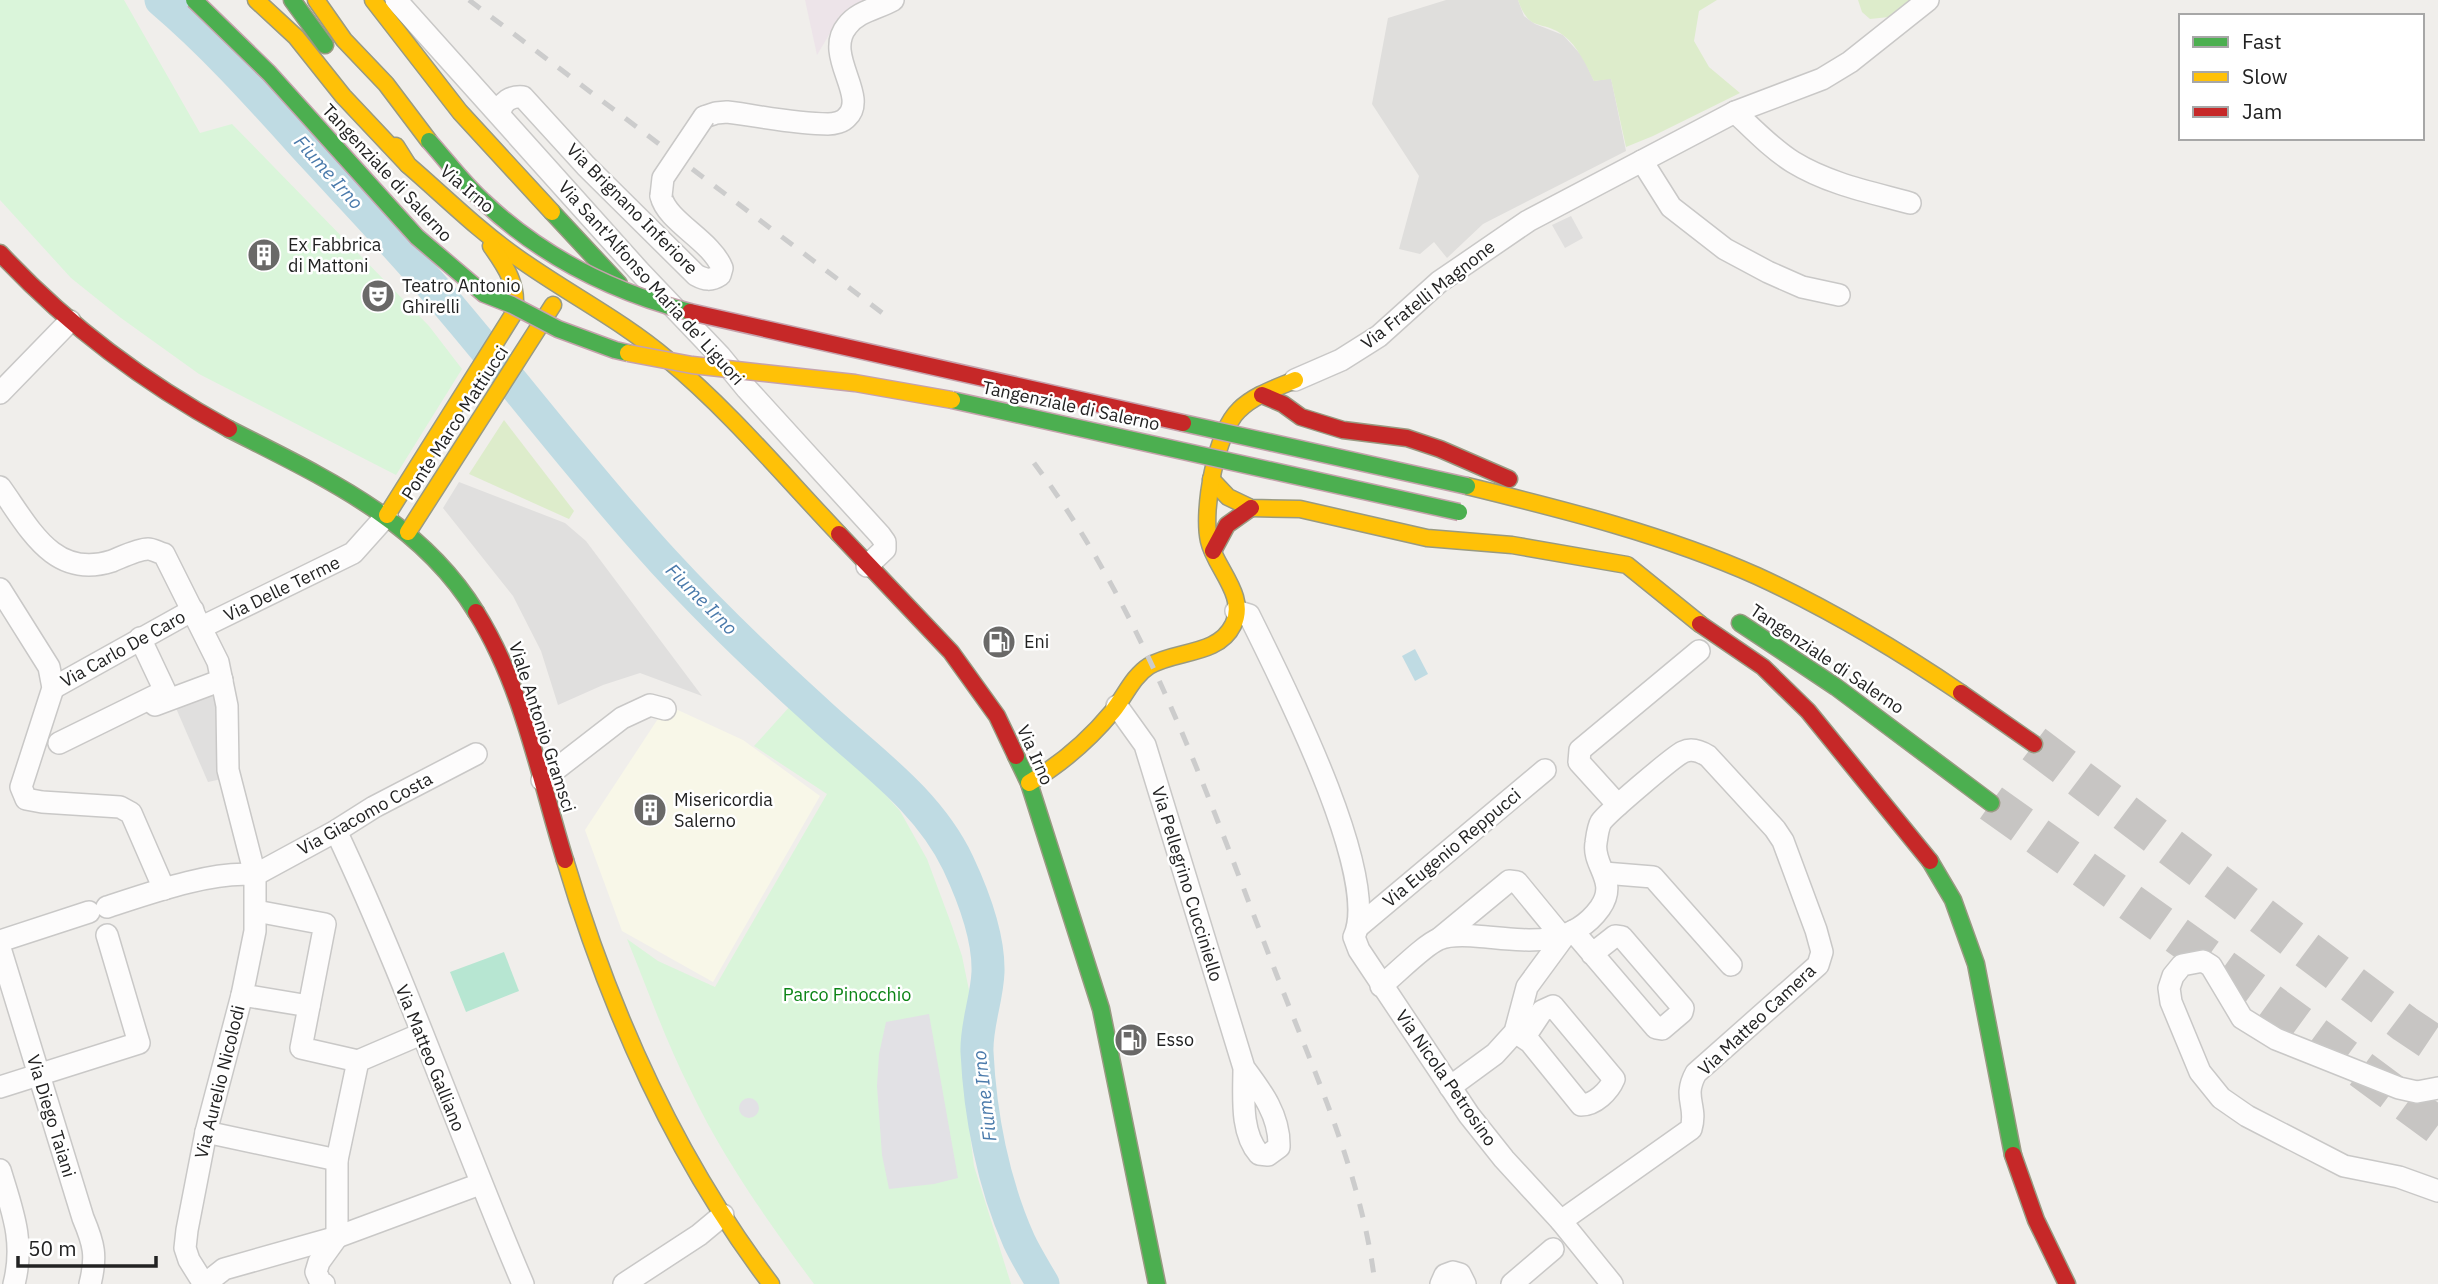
<svg xmlns="http://www.w3.org/2000/svg" width="2438" height="1284" font-family="'IBM Plex Sans',sans-serif">
<style>
.residential{fill:#dfdedc}
.industrial{fill:#ede4e9}
.education{fill:#f8f7e8}
.grass{fill:#ddeccb}
.park{fill:#daf5da}
.pitch{fill:#b7e6d2}
.parking{fill:#e0dfde}
.plaza{fill:#e2e1e5}
.water{fill:#bfdbe3}
.lines{fill:none;stroke-linecap:round;stroke-linejoin:round}
.river{stroke:#bfdbe3;stroke-width:33}
.highway-tunnel{stroke:#c7c5c3;stroke-width:38;stroke-dasharray:38 19;stroke-linecap:butt}
.street-casing{stroke:#c9c8c7;stroke-width:24}
.fast-casing{stroke:#999a82;stroke-width:19}
.slow-casing{stroke:#999a82;stroke-width:19}
.jam-casing{stroke:#999a82;stroke-width:19}
.street{stroke:#fdfcfc;stroke-width:21}
.fast{stroke:#4caf50;stroke-width:16}
.slow{stroke:#ffc107;stroke-width:16}
.jam{stroke:#c62828;stroke-width:16}
.rail{stroke:#ccc;stroke-width:5;stroke-dasharray:14 14;stroke-linecap:butt}
.street-bridge-casing{stroke:#c9c8c7;stroke-width:24;stroke-linecap:butt}
.fast-bridge-casing{stroke:#c5a2ac;stroke-width:19;stroke-linecap:butt}
.slow-bridge-casing{stroke:#c5a2ac;stroke-width:19;stroke-linecap:butt}
.jam-bridge-casing{stroke:#c5a2ac;stroke-width:19;stroke-linecap:butt}
.street-bridge{stroke:#fdfcfc;stroke-width:21}
.fast-bridge{stroke:#4caf50;stroke-width:16}
.slow-bridge{stroke:#ffc107;stroke-width:16}
.jam-bridge{stroke:#c62828;stroke-width:16}
.labels{text-anchor:middle;stroke-width:5;stroke-linejoin:round;paint-order:stroke}
.street-label{font-size:18px;fill:#222;stroke:#fff}
.poi-label{font-size:18px;fill:#222;stroke:#fff;text-anchor:start}
.park-label{font-size:18px;fill:#0c8416;stroke:#fff}
.water-label{font-size:19px;font-style:italic;fill:#4a7aab;stroke:#fff}
</style>
<rect width="100%" height="100%" fill="#f0eeeb"/>
<path class="residential" d="M1446,0H1518L1524,16L1535,24L1563,35L1583,57L1594,81L1611,78L1626,151L1483,224L1447,258L1434,242L1420,254L1399,249L1419,176L1372,104L1388,18Z"/>
<path class="industrial" d="M805,0H870L839,18L817,55Z"/>
<path class="education" d="M667,705L743,740L820,796L713,982L622,931L585,830Z"/>
<g class="grass">
<path d="M1518,0H1717L1699,11L1694,41L1709,67L1740,93L1653,136L1626,147L1611,79L1594,81C1586,65 1578,46 1563,35C1541,19 1530,34 1518,0Z"/>
<path d="M1858,0H1911L1889,17L1870,19L1862,12Z"/>
<path d="M504,420L574,511L569,519L469,474Z"/>
</g>
<g class="park">
<path d="M0,0H124L200,133L232,124L429,326L462,369L396,475L199,374L121,318L71,278L0,200Z"/>
<path d="M792,704L828,731L900,811L927,859L952,926L962,956L970,995L965,1094L974,1166L1011,1284H814C769,1223 724,1160 691,1091C666,1042 648,990 627,939L658,961L715,987L827,794L754,746Z"/>
</g>
<path class="pitch" d="M504,952L519,991L466,1012L450,972Z"/>
<g class="parking">
<path d="M1571,216L1583,238L1565,248L1552,225Z"/>
<path d="M459,482L565,523L586,541L702,696L640,673L603,685L558,705L541,651L513,596L443,508Z"/>
<path d="M213,670L226,778L208,782L169,692Z"/>
</g>
<g class="plaza">
<path d="M929,1014L958,1178L934,1184L889,1189L882,1155L877,1086L879,1054L886,1022Z"/>
<circle cx="749" cy="1108" r="10"/>
</g>
<path class="water" d="M1415,649L1428,674L1415,681L1402,656Z"/>
<g class="lines">
<path class="river" d="M161,0C215,46 261,98 308,150C356,202 405,253 450,307C522,392 589,480 664,562C711,613 763,663 815,710C866,758 927,798 958,863C973,895 989,936 988,972C987,999 976,1025 977,1052C980,1115 993,1183 1019,1241C1026,1256 1035,1270 1043,1284"/>
<g class="highway-tunnel">
<path d="M2034,744L2405,1024L2438,1046"/>
<path d="M1991,803L2234,976L2438,1126"/>
</g>
<defs>
<g id="street">
<path d="M396,0L639,271L720,356L747,389L880,535L885,542V549L867,566"/>
<path d="M1735,112C1753,129 1772,149 1793,162C1829,184 1870,192 1910,203"/>
<path d="M500,114C501,101 511,96 523,97L586,166L696,275C705,280 711,281 720,275L722,268C711,240 667,222 661,196"/>
<path d="M704,117L716,113L727,112C760,116 794,124 828,124C834,124 843,122 847,117C869,96 823,55 847,26C858,11 877,9 893,0"/>
<path d="M1642,161L1671,207L1725,249L1768,272L1802,287L1839,295"/>
<path d="M1295,380L1341,360L1379,336L1439,282L1528,221L1735,112L1822,79L1850,62L1928,0"/>
<path d="M0,393L70,321"/>
<path d="M0,487C29,527 53,580 112,561C122,557 138,549 148,549C153,549 159,553 164,554L218,662L227,706L228,770L255,875V931L242,995L206,1132L187,1230L185,1248L189,1260L204,1284"/>
<path d="M0,589L49,667L53,688L21,787L26,799L42,802L120,807L131,813L164,889"/>
<path d="M1236,611L1249,615C1279,676 1382,876 1354,937L1359,950L1469,1115L1504,1159L1561,1221L1612,1284"/>
<path d="M202,627L353,553L387,515"/>
<path d="M53,688L193,610"/>
<path d="M155,705L222,680"/>
<path d="M1117,706L1145,745L1244,1068C1262,1092 1280,1116 1279,1147L1268,1155L1259,1154C1240,1132 1244,1096 1244,1068"/>
<path d="M59,743L165,691L140,638"/>
<path d="M542,780L622,718L650,705L665,709"/>
<path d="M1618,805L1579,762L1580,750L1699,651"/>
<path d="M336,831C406,979 459,1134 523,1284"/>
<path d="M1604,873L1653,877L1731,965"/>
<path d="M255,875L336,831L374,807L476,754"/>
<path d="M107,907C147,894 214,870 255,875"/>
<path d="M256,911L325,924L301,1048L358,1061"/>
<path d="M1359,926L1545,770"/>
<path d="M1573,931L1656,1028L1662,1029L1682,1012L1683,1008L1622,937L1615,936L1592,954"/>
<path d="M1440,938L1509,881L1517,882L1563,938L1527,987L1515,1032L1495,1054L1450,1087"/>
<path d="M0,941L89,912"/>
<path d="M0,948L83,1218C94,1244 97,1256 90,1284"/>
<path d="M1381,986C1395,975 1424,945 1439,939C1453,933 1473,936 1487,937C1529,941 1572,947 1600,908C1619,881 1592,866 1596,843C1597,836 1598,827 1601,822C1607,813 1673,757 1683,752C1691,748 1700,751 1708,756L1775,829L1783,841L1816,930L1822,952L1818,965L1696,1073C1682,1098 1698,1106 1691,1129L1561,1221"/>
<path d="M242,995L309,1006"/>
<path d="M1515,1032L1530,1042L1581,1105C1595,1105 1609,1091 1614,1079L1553,1006L1542,1011L1524,1038"/>
<path d="M0,1087L139,1043L107,935"/>
<path d="M2438,1088L2417,1092L2399,1088L2276,1039L2242,1018L2211,966L2203,961L2182,965L2173,976L2169,988L2171,1002L2200,1072L2221,1098L2247,1116L2344,1166L2399,1177L2438,1191"/>
<path d="M206,1132L337,1160"/>
<path d="M0,1170C12,1210 25,1241 14,1284"/>
<path d="M337,1237V1160L358,1061L421,1034"/>
<path d="M205,1284L224,1269L337,1237L480,1184"/>
<path d="M324,1284L320,1281L316,1272L319,1262L337,1237"/>
<path d="M624,1284L699,1235L723,1215"/>
<path d="M1441,1284L1445,1275L1453,1272L1460,1274L1465,1284"/>
<path d="M1512,1284L1553,1249"/>
</g>
<g id="fast">
<path d="M292,0L325,45"/>
<path d="M552,212L619,284"/>
<path d="M229,429C321,476 420,520 476,612"/>
<path d="M1740,623L1836,687L1991,803"/>
<path d="M1016,756L1029,783L1101,1009L1157,1284"/>
<path d="M1930,861L1953,900L1976,964L2013,1155"/>
</g>
<g id="slow">
<path d="M256,0L296,37L343,96L408,165"/>
<path d="M316,0L344,40L386,84L429,141"/>
<path d="M373,0L460,112L552,212"/>
<path d="M396,146L408,165C444,196 479,231 518,258C567,293 621,320 667,359C730,411 783,475 839,534"/>
<path d="M1211,479L1228,497L1251,508L1300,509L1427,538L1512,545L1627,565L1700,624"/>
<path d="M1467,486C1565,510 1665,535 1757,576C1829,609 1896,649 1961,693"/>
<path d="M387,515L514,313C519,286 506,267 491,246"/>
<path d="M408,532L553,305"/>
<path d="M1029,783C1061,764 1089,740 1113,711C1125,696 1133,676 1149,666C1175,650 1218,656 1233,625C1248,596 1215,568 1209,541C1202,510 1216,432 1239,410C1254,395 1276,388 1295,380"/>
<path d="M565,860C610,1011 675,1158 771,1284"/>
</g>
<g id="jam">
<path d="M0,253C67,325 143,382 229,429"/>
<path d="M1262,395L1283,404L1301,417L1343,430L1407,438L1440,449L1509,479"/>
<path d="M839,534L951,652L997,716L1016,756"/>
<path d="M1213,551L1227,525L1251,508"/>
<path d="M476,612C523,687 539,776 565,860"/>
<path d="M1700,624L1763,667L1808,711L1930,861"/>
<path d="M1961,693L2034,744"/>
<path d="M2013,1155L2036,1220L2067,1284"/>
</g>
</defs>
<use href="#street" class="street-casing"/>
<use href="#fast" class="fast-casing"/>
<use href="#slow" class="slow-casing"/>
<use href="#jam" class="jam-casing"/>
<use href="#street" class="street"/>
<use href="#fast" class="fast"/>
<use href="#slow" class="slow"/>
<use href="#jam" class="jam"/>
<g class="rail">
<path d="M469,0L889,318"/>
<path d="M1034,463C1146,613 1207,795 1274,968C1313,1070 1362,1174 1375,1284"/>
</g>
<defs>
<path id="street-bridge" d="M661,196L663,178L704,117"/>
<g id="fast-bridge">
<path d="M194,0L269,73L417,237L484,294L512,305L558,329L615,350L628,353"/>
<path d="M429,141C447,161 463,183 483,201C541,256 613,292 690,312"/>
<path d="M952,400L1459,512"/>
<path d="M1183,423L1467,486"/>
</g>
<path id="slow-bridge" d="M628,353L692,365L855,383L952,400"/>
<path id="jam-bridge" d="M690,312L1183,423"/>
</defs>
<use href="#street-bridge" class="street-bridge-casing"/>
<use href="#fast-bridge" class="fast-bridge-casing"/>
<use href="#slow-bridge" class="slow-bridge-casing"/>
<use href="#jam-bridge" class="jam-bridge-casing"/>
<use href="#street-bridge" class="street-bridge"/>
<use href="#fast-bridge" class="fast-bridge"/>
<use href="#slow-bridge" class="slow-bridge"/>
<use href="#jam-bridge" class="jam-bridge"/>
</g>
<defs>
<symbol id="building-disc" viewBox="-11 -11 22 22"><circle r="9.5" fill="#6a6968" stroke="#fff"/><path d="M-4-6H4V6H1V3H-1V6H-4ZM-2.5-4.3h1.7v1.8h-1.7ZM.8-4.3h1.7v1.8H.8ZM-2.5-1h1.7V.8h-1.7ZM.8-1h1.7V.8H.8Z" fill="#fff"/></symbol>
<symbol id="theatre-disc" viewBox="-11 -11 22 22"><circle r="9.5" fill="#6a6968" stroke="#fff"/><path d="M-5-5.5Q0-4 5-5.5V0Q5 5 0 6Q-5 5-5 0ZM-3.3-2.5H-1v1.5H-3.3ZM1-2.5H3.3v1.5H1ZM-2.8 1Q0 5.5 2.8 1Z" fill="#fff"/></symbol>
<symbol id="fuel-disc" viewBox="-11 -11 22 22"><circle r="9.5" fill="#6a6968" stroke="#fff"/><path d="M-5.5-6h7V0h2V4h1.3V-2.5L3-4.5l.8-.8L6-3V5H2.5V1h-1V6h-7ZM-4.2-4.7v3.2H.2V-4.7Z" fill="#fff"/></symbol>
</defs>
<g fill-rule="evenodd">
<use href="#building-disc" x="245" y="236" width="38" height="38"/>
<use href="#theatre-disc" x="359" y="277" width="38" height="38"/>
<use href="#fuel-disc" x="980" y="623" width="38" height="38"/>
<use href="#building-disc" x="631" y="791" width="38" height="38"/>
<use href="#fuel-disc" x="1112" y="1021" width="38" height="38"/>
</g>
<g class="labels">
<g class="street-label">
<text transform="translate(387 173) rotate(47)" y="6">Tangenziale di Salerno</text>
<text transform="translate(467 189) rotate(40)" y="6">Via Irno</text>
<text transform="translate(632 209) rotate(45)" y="6">Via Brignano Inferiore</text>
<text transform="translate(651 283) rotate(48)" y="6">Via Sant'Alfonso Maria de' Liguori</text>
<text transform="translate(1428 295) rotate(-38)" y="6">Via Fratelli Magnone</text>
<text transform="translate(1071 406) rotate(12)" y="6">Tangenziale di Salerno</text>
<text transform="translate(455 423) rotate(-57)" y="6">Ponte Marco Mattiucci</text>
<text transform="translate(282 589) rotate(-26)" y="6">Via Delle Terme</text>
<text transform="translate(123 649) rotate(-29)" y="6">Via Carlo De Caro</text>
<text transform="translate(1827 659) rotate(34)" y="6">Tangenziale di Salerno</text>
<text transform="translate(542 727) rotate(72)" y="6">Viale Antonio Gramsci</text>
<text transform="translate(1035 755) rotate(66)" y="6">Via Irno</text>
<text transform="translate(365 814) rotate(-29)" y="6">Via Giacomo Costa</text>
<text transform="translate(1452 848) rotate(-40)" y="6">Via Eugenio Reppucci</text>
<text transform="translate(1187 884) rotate(73)" y="6">Via Pellegrino Cucciniello</text>
<text transform="translate(1757 1020) rotate(-43)" y="6">Via Matteo Camera</text>
<text transform="translate(430 1058) rotate(68)" y="6">Via Matteo Galliano</text>
<text transform="translate(1446 1078) rotate(55)" y="6">Via Nicola Petrosino</text>
<text transform="translate(220 1082) rotate(-76)" y="6">Via Aurelio Nicolodi</text>
<text transform="translate(51 1116) rotate(73)" y="6">Via Diego Taiani</text>
</g>
<g class="poi-label">
<text x="288" y="251">Ex Fabbrica<tspan x="288" dy="21">di Mattoni</tspan></text>
<text x="402" y="292">Teatro Antonio<tspan x="402" dy="21">Ghirelli</tspan></text>
<text x="1024" y="648">Eni</text>
<text x="674" y="806">Misericordia<tspan x="674" dy="21">Salerno</tspan></text>
<text x="1156" y="1046">Esso</text>
</g>
<g class="park-label">
<text x="847" y="1001">Parco Pinocchio</text>
</g>
<g class="water-label">
<text transform="translate(329 172) rotate(48)" y="7">Fiume Irno</text>
<text transform="translate(702 599) rotate(45)" y="7">Fiume Irno</text>
<text transform="translate(984 1096) rotate(-97)" y="7">Fiume Irno</text>
</g>
</g>
<rect x="2179" y="14" width="245" height="126" fill="#ffffff" stroke="#a7a7a7" stroke-width="2"/>
<rect x="2193" y="37" width="35" height="10" fill="#4caf50" stroke="#a7a7a7" stroke-width="2"/>
<text x="2242" y="49" font-size="21" fill="#222222">Fast</text>
<rect x="2193" y="72" width="35" height="10" fill="#ffc107" stroke="#a7a7a7" stroke-width="2"/>
<text x="2242" y="84" font-size="21" fill="#222222">Slow</text>
<rect x="2193" y="107" width="35" height="10" fill="#c62828" stroke="#a7a7a7" stroke-width="2"/>
<text x="2242" y="119" font-size="21" fill="#222222">Jam</text>
<path d="M18 1256v10h138v-10" fill="none" stroke="#222222" stroke-width="3.5"/>
<text x="28" y="1256" font-size="21" fill="#222222" stroke="#ffffff" stroke-width="5" paint-order="stroke">50 m</text>
</svg>
